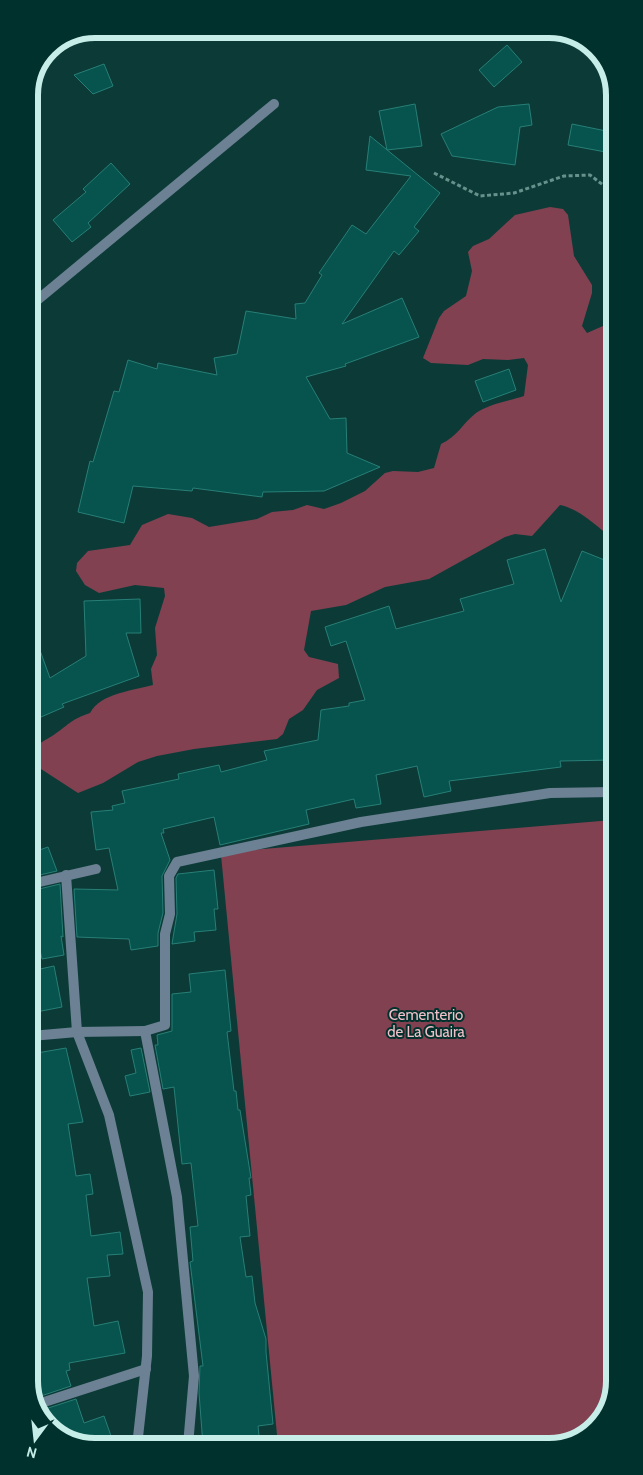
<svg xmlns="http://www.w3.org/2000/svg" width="643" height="1475" font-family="Cabin,sans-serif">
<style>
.green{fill:#824151}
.building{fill:#07534d;stroke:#277f77}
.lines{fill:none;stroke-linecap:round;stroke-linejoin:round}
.path{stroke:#66918c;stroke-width:3;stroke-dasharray:4 2.5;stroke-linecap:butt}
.minor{stroke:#6c8194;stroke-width:10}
.labels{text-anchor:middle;stroke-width:4;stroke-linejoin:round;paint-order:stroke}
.park-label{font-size:15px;fill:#f1c0c9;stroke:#00312c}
.rim{fill:none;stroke:#c6ede8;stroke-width:6}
</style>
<rect width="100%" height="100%" fill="#0c3b37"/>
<g class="green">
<path d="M550,207L563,209L568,215L574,256L592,285V293L582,326L587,333L603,326L611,317L612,538C596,526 580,509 560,505L532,536L515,534L505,537L429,579L385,587L346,605L311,611L304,650L309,657L338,664L339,678L317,690L303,710L289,719L283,734L277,739L194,749L157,756L138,762L103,783L78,793L41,769L36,748C42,740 47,740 55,734C71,723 70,720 90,713C101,693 132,691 153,685L151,669L157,655L155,628L165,596L164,588L135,585L99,593L85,585L76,571L77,563L88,551L130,545L142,525L168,514L192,518L209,527L257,519L272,512L293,510L307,505L324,509L341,503L365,491L385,473L393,471L418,472L434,468L441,444C457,437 463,423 476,413C489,404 509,401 524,396L528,365L524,358L508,360L483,359L468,365L431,363L423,358L439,318L444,311L466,296L472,271L468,252L473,246L489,239L515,215Z"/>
<path d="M613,820L614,1381L601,1420L569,1443L278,1445L221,855L250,850Z"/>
</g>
<g class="building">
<path d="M507,45L522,62L494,87L479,70Z"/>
<path d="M104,64L113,86L93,94L74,75Z"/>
<path d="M415,104L422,146L387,150L379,111Z"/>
<path d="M529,104L532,125L520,127L515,165L452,156L441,134L498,107Z"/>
<path d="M572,124L611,132V153L568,145Z"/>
<path d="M370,136L440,193L414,227L419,231L399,255L394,251L342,324L402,298L419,337L345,364L346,366L306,377L330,419L346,418L347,453L380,467L324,491L263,492L262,497L193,488L192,491L133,486L124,523L78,512L90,461L93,462L114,391L119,392L128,360L157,369L158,363L217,375L214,358L237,354L246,311L296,319L295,304L305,303L322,275L319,273L352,225L366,234L411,176L366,170Z"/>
<path d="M111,163L130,184L88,223L91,227L72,242L53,220L86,192L83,189Z"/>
<path d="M509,369L516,390L483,402L475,381Z"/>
<path d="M545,549L561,602L582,551L612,563L613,760L560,761L561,767L449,781L451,791L424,797L417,766L376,775L381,804L356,808L354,799L306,810L309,824L220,845L214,817L163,829L164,833H161L170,860L162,876L163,913L158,933V946L131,950L129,939L77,937L74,889L118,890L109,848L96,850L91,812L113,810L112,806L125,803L122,791L179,779L178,774L219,765L221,772L267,760L264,751L318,740L321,710L349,706V703L365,700L346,641L331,646L325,627L389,606L396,629L464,611L460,599L514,584L507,560Z"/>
<path d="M140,599L141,633H126L139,676L62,704L64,707L41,717L30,692V632L33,631L50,678L86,656L84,601Z"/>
<path d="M48,847L57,871L31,877V853Z"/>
<path d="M214,870L218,909H214L216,930L194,932L195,941L172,944L177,914L176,878L178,874Z"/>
<path d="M60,884L63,937L61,936L64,955L42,959L31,909V891Z"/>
<path d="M54,966L62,1007L31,1013V971Z"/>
<path d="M225,970L231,1031L227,1032L234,1091H236L238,1110H240L251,1178H249L251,1195L246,1196L250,1236L240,1237L246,1277L252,1276L255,1303L266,1339V1352L273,1424L258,1426L260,1445H203L199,1393L200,1366H203L190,1262L193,1261L190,1227L198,1226L191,1163L182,1164L174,1087L163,1089L155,1045H158L157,1035L172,1031V994L191,992L189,974Z"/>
<path d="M66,1048L83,1122L68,1124L76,1176L90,1174L93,1194L86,1195L91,1236L120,1232L123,1254L107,1255L110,1276L87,1278L94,1326L118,1321L125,1353L69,1363L70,1370L66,1371L71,1386L32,1399L31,1054Z"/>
<path d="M141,1048L150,1092L130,1096L125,1076L136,1073L131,1050Z"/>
<path d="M76,1399L84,1423L104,1416L111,1436L91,1443L92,1446H90L54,1433L39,1411Z"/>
</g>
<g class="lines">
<path class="path" d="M434,173L480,196L514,193L564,176L590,175L611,191"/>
<g class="minor">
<path d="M29,307L274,104"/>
<path d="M66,875L77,1032L109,1115L148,1292L147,1356L137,1446"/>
<path d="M31,884L96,869"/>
<path d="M31,1036L77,1032L145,1031"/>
<path d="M35,1405L146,1369"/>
<path d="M188,1445L194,1376L177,1197L145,1031L165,1025V934L170,914L169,876L177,862L361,822L550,793L613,792"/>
</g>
</g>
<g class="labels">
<g class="park-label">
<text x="426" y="1020">Cementerio<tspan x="426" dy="17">de La Guaira</tspan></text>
</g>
</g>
<path d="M0 0H643V1475H0ZM95 38H549A57 57 0 0 1 606 95V1381A57 57 0 0 1 549 1438H95A57 57 0 0 1 38 1381V95A57 57 0 0 1 95 38Z" fill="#00312c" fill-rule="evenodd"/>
<path class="rim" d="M95 38H549A57 57 0 0 1 606 95V1381A57 57 0 0 1 549 1438H95A57 57 0 0 1 38 1381V95A57 57 0 0 1 95 38Z"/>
<g transform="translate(35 1440) rotate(195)" stroke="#00312c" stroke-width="4" paint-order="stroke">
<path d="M0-4L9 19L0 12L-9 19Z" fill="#c6ede8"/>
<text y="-8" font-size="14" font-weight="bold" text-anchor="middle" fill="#c6ede8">N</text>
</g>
</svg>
